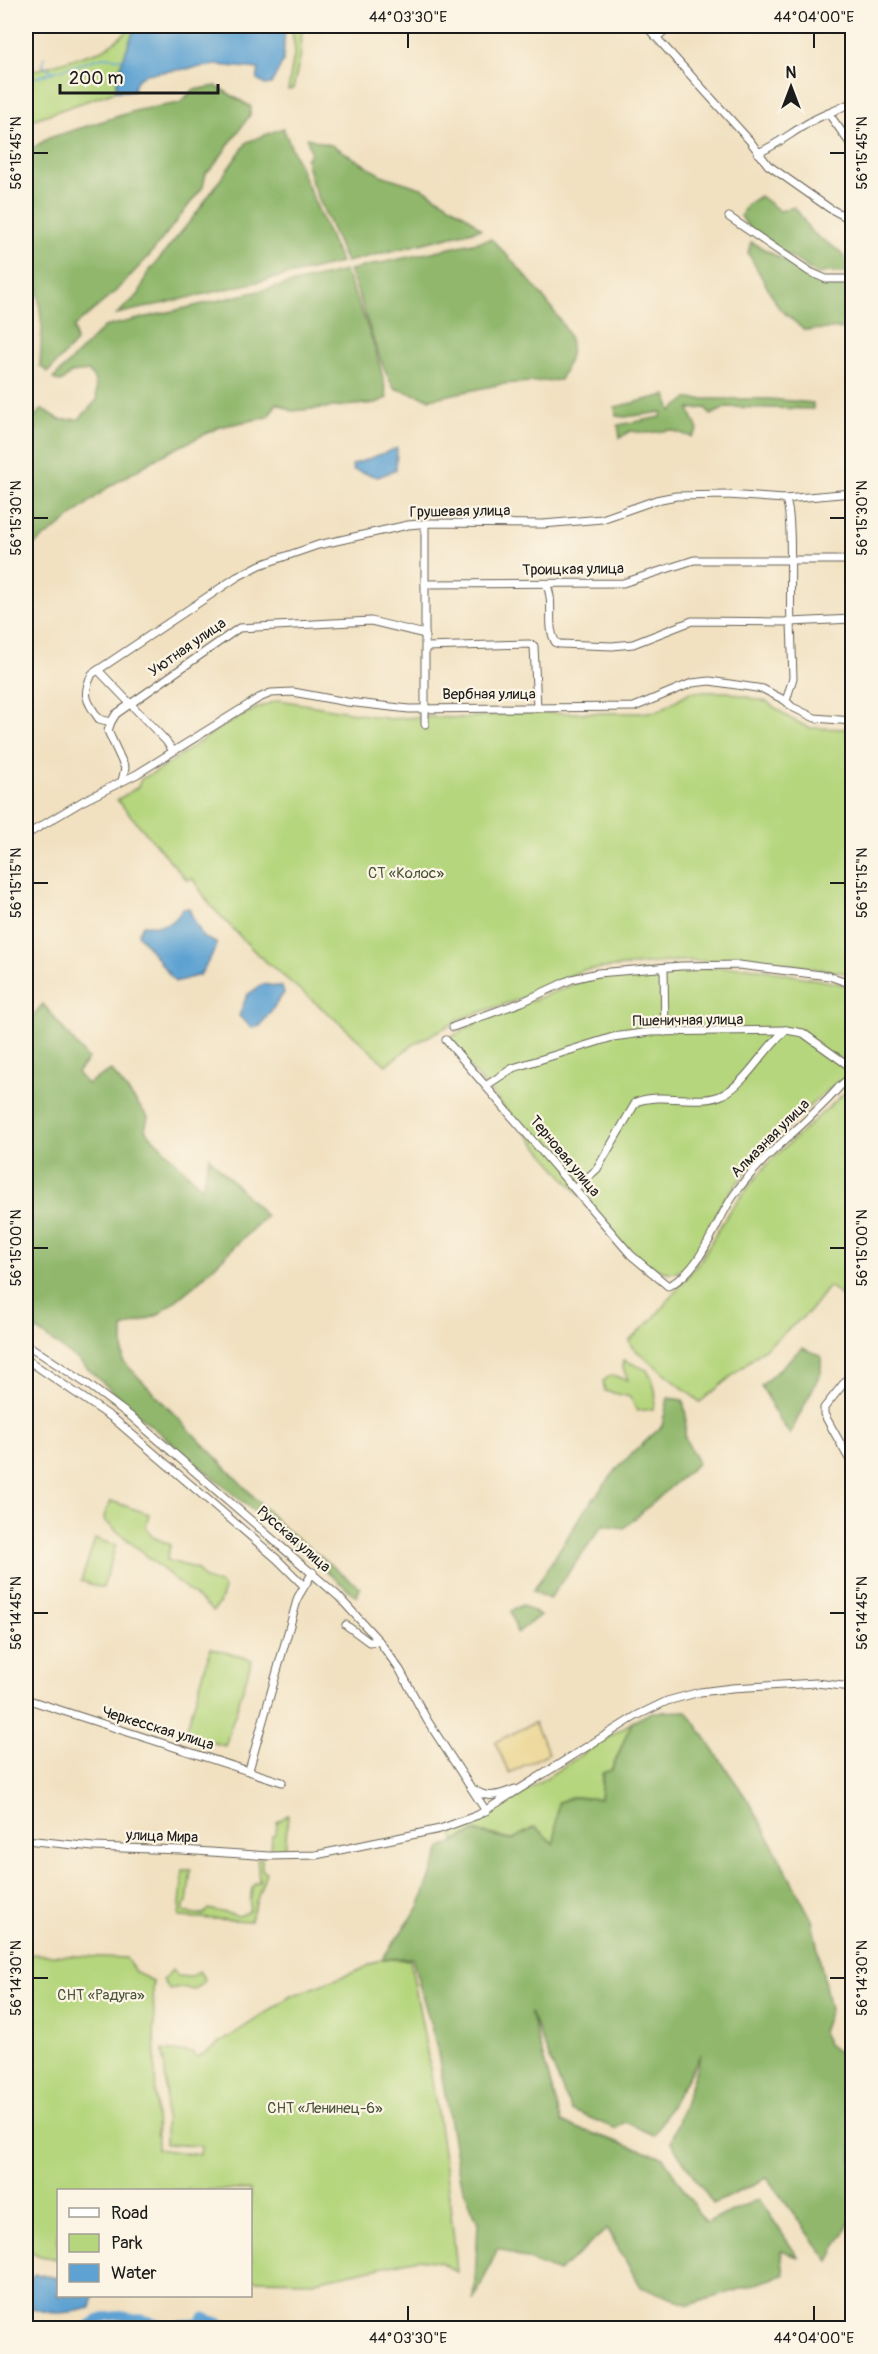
<svg xmlns="http://www.w3.org/2000/svg" width="878" height="2354" font-family="Pangolin,sans-serif">
<style>
.green{fill:#b5d67d;stroke:#68794c;stroke-width:1.5}
.forest{fill:#90b76c;stroke:#566a44;stroke-width:1.5}
.sand{fill:#eeda9e;stroke:#857b5d;stroke-width:1.5}
.water{fill:#5da2d2;stroke:#3c5f77;stroke-width:1.5}
.lines{fill:none;stroke-linecap:round;stroke-linejoin:round}
.stream{stroke:#5da2d2;stroke-width:1.5}
.river{stroke:#5da2d2;stroke-width:9}
.minor-casing{stroke:#676156;stroke-width:9}
.minor{stroke:#fff;stroke-width:7}
.ticks{fill:none;stroke:#1c1c1c;stroke-width:2}
.labels{text-anchor:middle;stroke-width:4.5;stroke-linejoin:round;paint-order:stroke}
.street-label{font-size:15px;fill:#1c1c1c;stroke:#fcf5e5}
.park-label{font-size:15px;fill:#4a5439;stroke:#fcf5e5}
.neatline{fill:none;stroke:#1c1c1c;stroke-width:2}
.ticks-label{font-size:15px;text-anchor:middle;fill:#1c1c1c}
</style>
<rect width="100%" height="100%" fill="#fcf5e5"/>
<filter id="ink" filterUnits="userSpaceOnUse"><feTurbulence type="fractalNoise" baseFrequency=".0167" numOctaves="2"/><feDisplacementMap in="SourceGraphic" scale="12" xChannelSelector="R" yChannelSelector="G"/><feConvolveMatrix kernelMatrix="1 2 1 2 8 2 1 2 1" color-interpolation-filters="sRGB"/></filter>
<filter id="wash" filterUnits="userSpaceOnUse"><feTurbulence type="fractalNoise" baseFrequency=".008" numOctaves="4" result="noise"/><feDisplacementMap in="SourceGraphic" scale="24" xChannelSelector="R" yChannelSelector="G"/><feGaussianBlur stdDeviation="1.35" result="paint"/><feColorMatrix in="noise" values="0 0 0 0 0 0 0 0 0 0 0 0 0 0 0 0 0 1.4 0 .05"/><feComposite in="paint" operator="in"/></filter>
<g filter="url(#wash)">
<rect width="100%" height="100%" fill="#f1e1c1"/>
<g class="green">
<path d="M135,26C129,46 116,71 116,91L26,122V73L103,50Z"/>
<path d="M291,26H302L301,53L293,89L288,90L295,49Z"/>
<path d="M690,692H728L767,702L791,719L809,728L852,729V974L760,960L678,961L583,970L520,999L463,1018L414,1044L386,1065L342,1025L258,955L211,906L192,878L187,880L117,800L138,787L141,779L159,770L220,728L257,708L279,700L390,719L419,717L463,718L515,713H639L658,711Z"/>
<path d="M749,967L852,986V1074C812,1097 780,1136 749,1170C739,1181 724,1196 718,1210C710,1228 703,1263 681,1271C663,1277 646,1263 631,1255L446,1040L480,1021L587,979L663,969Z"/>
<path d="M852,1089V1286L840,1295L829,1286L808,1313L700,1402L632,1347L629,1341L653,1319L700,1261L728,1213L754,1180L772,1159L842,1095Z"/>
<path d="M624,1360L647,1370C654,1383 659,1395 653,1409L637,1411L630,1397L605,1391L603,1381L611,1375L628,1380L623,1368Z"/>
<path d="M111,1501L149,1514L146,1527L151,1536L170,1545L167,1560L197,1569L203,1578L222,1585L224,1589L219,1604L213,1611L105,1521L104,1516Z"/>
<path d="M95,1539L116,1545L103,1588L81,1581Z"/>
<path d="M211,1648L252,1660L225,1746L185,1734Z"/>
<path d="M632,1722L611,1770L602,1773L600,1799L574,1797L558,1802L554,1844L535,1827L513,1839L475,1831L454,1841L453,1830L484,1818Z"/>
<path d="M288,1815L285,1850L271,1851L272,1835L276,1834L277,1822Z"/>
<path d="M257,1858H262V1870L266,1872L250,1921L179,1917L183,1870H191L187,1903L184,1905V1912L203,1915L209,1909L239,1916L249,1911L252,1887L255,1883L259,1882Z"/>
<path d="M26,1954L126,1958L136,1973L153,1981L157,2149L200,2155L201,2146L165,2144L166,2082L163,2050L193,2053L194,2057H199L291,1996L360,1970L381,1959L410,1960C430,2064 448,2167 457,2272L440,2262L418,2259L315,2281L251,2280L250,2190H58V2259L40,2256L26,2249Z"/>
<path d="M173,1969L177,1976L190,1977L199,1971L205,1980L195,1990L180,1988L170,1990L163,1980Z"/>
</g>
<g class="forest">
<path d="M216,86L251,107L250,115L213,167L206,173L203,187L149,256L116,291L74,327L76,342L48,372L40,366L42,327L31,230L33,202L26,192V152L49,138L138,110L180,103L193,90Z"/>
<path d="M283,128L341,263L117,314L139,294L147,274L195,215L247,142Z"/>
<path d="M307,138L334,146L381,175L424,189L467,216L481,229L346,262L312,183L306,159L311,153Z"/>
<path d="M760,196L780,211L794,207C801,213 804,223 810,230C825,246 849,247 848,274L829,272L817,274L750,230L741,216L746,205Z"/>
<path d="M491,239C509,256 571,324 571,345C571,358 566,369 560,380L502,384L430,399L394,388C373,352 366,308 349,270Z"/>
<path d="M751,242L826,283L852,282V328L804,330L779,308L748,253Z"/>
<path d="M345,271C362,311 380,355 387,398L376,403L292,411L277,403L268,417L219,427L159,457L107,488L56,529L26,550V470L29,455L26,451L30,437L36,429L29,423L42,409L60,420L79,419L97,400L95,381L89,371L71,373L61,382L53,379L104,327Z"/>
<path d="M666,395L671,411L687,399H770L813,403V409L727,407L711,415L706,408L689,409L698,430L692,437L671,430L647,433L630,431L620,438L618,425L661,417L662,412L625,417L616,416L615,407Z"/>
<path d="M43,1004L88,1059L77,1073L87,1084L111,1070L148,1117L145,1130L202,1188L209,1157L266,1216L195,1285L158,1315L123,1328V1361L284,1528L360,1588L357,1597L144,1420L79,1361L26,1322V1024Z"/>
<path d="M802,1348L821,1356V1372L790,1434L772,1409L770,1401L761,1386Z"/>
<path d="M668,1398L683,1400L686,1415L685,1438L698,1463L624,1528L603,1525L549,1599L533,1591L584,1511L620,1465L662,1426Z"/>
<path d="M522,1605L540,1615L517,1633L511,1611Z"/>
<path d="M687,1711L753,1808L812,1920L830,2010L822,2032L828,2044L852,2063V2218L829,2261L767,2178L713,2204L671,2143L701,2054L654,2135L625,2122L616,2129L571,2110L530,2012L562,2123L663,2157L705,2223L759,2199L798,2257L781,2251L784,2275L689,2305L641,2287L607,2229L558,2272L498,2248L474,2301L478,2223L460,2180L437,2048L412,1958L382,1959L419,1907L441,1848L475,1832L513,1840L535,1827L554,1844L558,1802L574,1797L600,1799L603,1773L612,1770L632,1722L652,1712Z"/>
</g>
<path class="sand" d="M534,1723L549,1753L509,1773L495,1742Z"/>
<g class="water">
<path d="M135,26H285L283,61L271,84L265,85L257,80L259,69L217,65L146,74L137,80L133,91H116C116,71 129,46 135,26Z"/>
<path d="M397,448L396,470L378,477L353,470L352,465Z"/>
<path d="M189,908C192,919 198,926 203,937L216,943V948L200,975L175,982L138,934L143,925C160,926 174,927 182,909Z"/>
<path d="M263,984L282,987L284,993L260,1026L252,1028L239,1016L247,995Z"/>
<path d="M34,2274L58,2278V2296H94L91,2308C67,2314 48,2316 26,2305V2284Z"/>
</g>
<g class="lines">
<g class="stream">
<path d="M44,57L43,65L54,72"/>
<path d="M26,77H37L103,57L125,59"/>
</g>
<g class="river">
<path d="M84,2328C112,2306 136,2319 167,2325L172,2328"/>
<path d="M174,2328L181,2324L198,2323L204,2317C214,2321 226,2326 237,2327C256,2327 277,2316 294,2328"/>
<path d="M357,2328H360"/>
</g>
</g>
</g>
<g filter="url(#ink)">
<g class="lines">
<defs>
<g id="minor">
<path d="M646,26L750,141L768,165L829,208L846,217H852"/>
<path d="M846,26L852,32"/>
<path d="M657,37L670,26"/>
<path d="M829,114L852,146"/>
<path d="M758,153C777,145 792,132 810,122C823,114 839,110 852,102"/>
<path d="M729,217L810,272L826,279H852"/>
<path d="M425,523V724"/>
<path d="M425,584L623,583L694,560H852"/>
<path d="M546,584C556,602 545,626 556,643L560,644L612,646L633,644L692,621L791,622C789,601 794,509 785,499"/>
<path d="M426,647L529,644L534,646L537,708"/>
<path d="M98,670L166,741L173,751"/>
<path d="M786,701L793,678L791,622L852,619"/>
<path d="M111,722L99,719C86,701 82,694 92,674L237,577L260,565L318,545L408,525L431,523L543,524L602,519L656,500L676,496L727,495L785,499L852,493"/>
<path d="M122,781L125,768L108,731L111,722L116,714L239,628L371,621L425,634"/>
<path d="M26,835L83,801L137,774L259,698L271,693L293,692L347,702L409,709L634,707L692,683L710,681L763,689L786,701L792,707L815,718L852,721"/>
<path d="M664,968L665,1032"/>
<path d="M453,1027L522,1002L572,979L598,973L681,966L739,965L829,976L852,984"/>
<path d="M446,1040L631,1255L668,1286C702,1271 714,1223 734,1195C762,1154 808,1124 840,1086L852,1076"/>
<path d="M487,1085L513,1068L613,1037L650,1032L786,1030L803,1033L852,1068"/>
<path d="M575,1189L597,1169L636,1102C663,1091 701,1107 724,1094C747,1082 765,1047 786,1030"/>
<path d="M26,1344L90,1386L133,1418L338,1596L379,1641L400,1670L427,1720L486,1811"/>
<path d="M26,1359L114,1419L277,1559L304,1586"/>
<path d="M852,1373L824,1408V1414L852,1464"/>
<path d="M346,1625L369,1642L379,1641"/>
<path d="M26,1699L282,1782"/>
<path d="M249,1770L298,1597L313,1572"/>
<path d="M475,1790C488,1800 501,1794 515,1789"/>
<path d="M26,1840L93,1847L181,1850L269,1856L316,1855L440,1829L478,1815L636,1716L667,1701L700,1692L732,1688L816,1683L852,1687"/>
</g>
</defs>
<use href="#minor" class="minor-casing"/>
<use href="#minor" class="minor"/>
</g>
</g>
<path class="ticks" d="M408,33V48M814,33V48M33,153H48M830,153H845M33,518H48M830,518H845M33,883H48M830,883H845M33,1248H48M830,1248H845M33,1613H48M830,1613H845M33,1978H48M830,1978H845M408,2306V2321M814,2306V2321"/>
<g class="labels">
<g class="street-label">
<text transform="translate(460 511) rotate(-1)" y="5">Грушевая улица</text>
<text transform="translate(573 569) rotate(-1)" y="5">Троицкая улица</text>
<text transform="translate(187 647) rotate(-35)" y="5">Уютная улица</text>
<text x="489" y="699">Вербная улица</text>
<text transform="translate(688 1020) rotate(-1)" y="5">Пшеничная улица</text>
<text transform="translate(770 1138) rotate(-45)" y="5">Алмазная улица</text>
<text transform="translate(565 1156) rotate(50)" y="5">Терновая улица</text>
<text transform="translate(294 1539) rotate(41)" y="5">Русская улица</text>
<text transform="translate(158 1728) rotate(17)" y="5">Черкесская улица</text>
<text transform="translate(162 1836) rotate(2)" y="5">улица Мира</text>
</g>
<g class="park-label">
<text x="406" y="878">СТ «Колос»</text>
<text x="101" y="2000">СНТ «Радуга»</text>
<text x="325" y="2113">СНТ «Ленинец-6»</text>
</g>
</g>
<rect width="878" height="2354" fill="none" stroke="#fcf5e5" stroke-width="66"/>
<rect x="57" y="2189" width="195" height="108" fill="#fcf5e5" stroke="#a29e95" stroke-width="1.5"/>
<rect x="69" y="2208" width="30" height="9" fill="#ffffff" stroke="#a29e95" stroke-width="1.5"/>
<text x="111" y="2219" font-size="18" fill="#1c1c1c">Road</text>
<rect x="69" y="2234" width="30" height="18" fill="#b5d67d" stroke="#a29e95" stroke-width="1.5"/>
<text x="111" y="2249" font-size="18" fill="#1c1c1c">Park</text>
<rect x="69" y="2264" width="30" height="18" fill="#5da2d2" stroke="#a29e95" stroke-width="1.5"/>
<text x="111" y="2279" font-size="18" fill="#1c1c1c">Water</text>
<g transform="translate(791 87)" stroke="#fcf5e5" stroke-width="4.5" paint-order="stroke">
<path d="M0-4.5L10 22L0 15L-10 22Z" fill="#1c1c1c"/>
<text y="-9" font-size="16" font-weight="bold" text-anchor="middle" fill="#1c1c1c">N</text>
</g>
<path d="M60 84v9h158v-9" fill="none" stroke="#1c1c1c" stroke-width="3"/>
<text x="69" y="84" font-size="18" fill="#1c1c1c" stroke="#fcf5e5" stroke-width="4.5" paint-order="stroke">200 m</text>
<rect x="33" y="33" width="812" height="2288" class="neatline"/>
<g class="ticks-label">
<text x="408" y="22">44°03'30"E</text>
<text x="814" y="22">44°04'00"E</text>
<text transform="translate(16 153) rotate(-90)" y="5">56°15'45"N</text>
<text transform="translate(862 153) rotate(-90)" y="5">56°15'45"N</text>
<text transform="translate(16 518) rotate(-90)" y="5">56°15'30"N</text>
<text transform="translate(862 518) rotate(-90)" y="5">56°15'30"N</text>
<text transform="translate(16 883) rotate(-90)" y="5">56°15'15"N</text>
<text transform="translate(862 883) rotate(-90)" y="5">56°15'15"N</text>
<text transform="translate(16 1248) rotate(-90)" y="5">56°15'00"N</text>
<text transform="translate(862 1248) rotate(-90)" y="5">56°15'00"N</text>
<text transform="translate(16 1613) rotate(-90)" y="5">56°14'45"N</text>
<text transform="translate(862 1613) rotate(-90)" y="5">56°14'45"N</text>
<text transform="translate(16 1978) rotate(-90)" y="5">56°14'30"N</text>
<text transform="translate(862 1978) rotate(-90)" y="5">56°14'30"N</text>
<text x="408" y="2343">44°03'30"E</text>
<text x="814" y="2343">44°04'00"E</text>
</g>
</svg>
